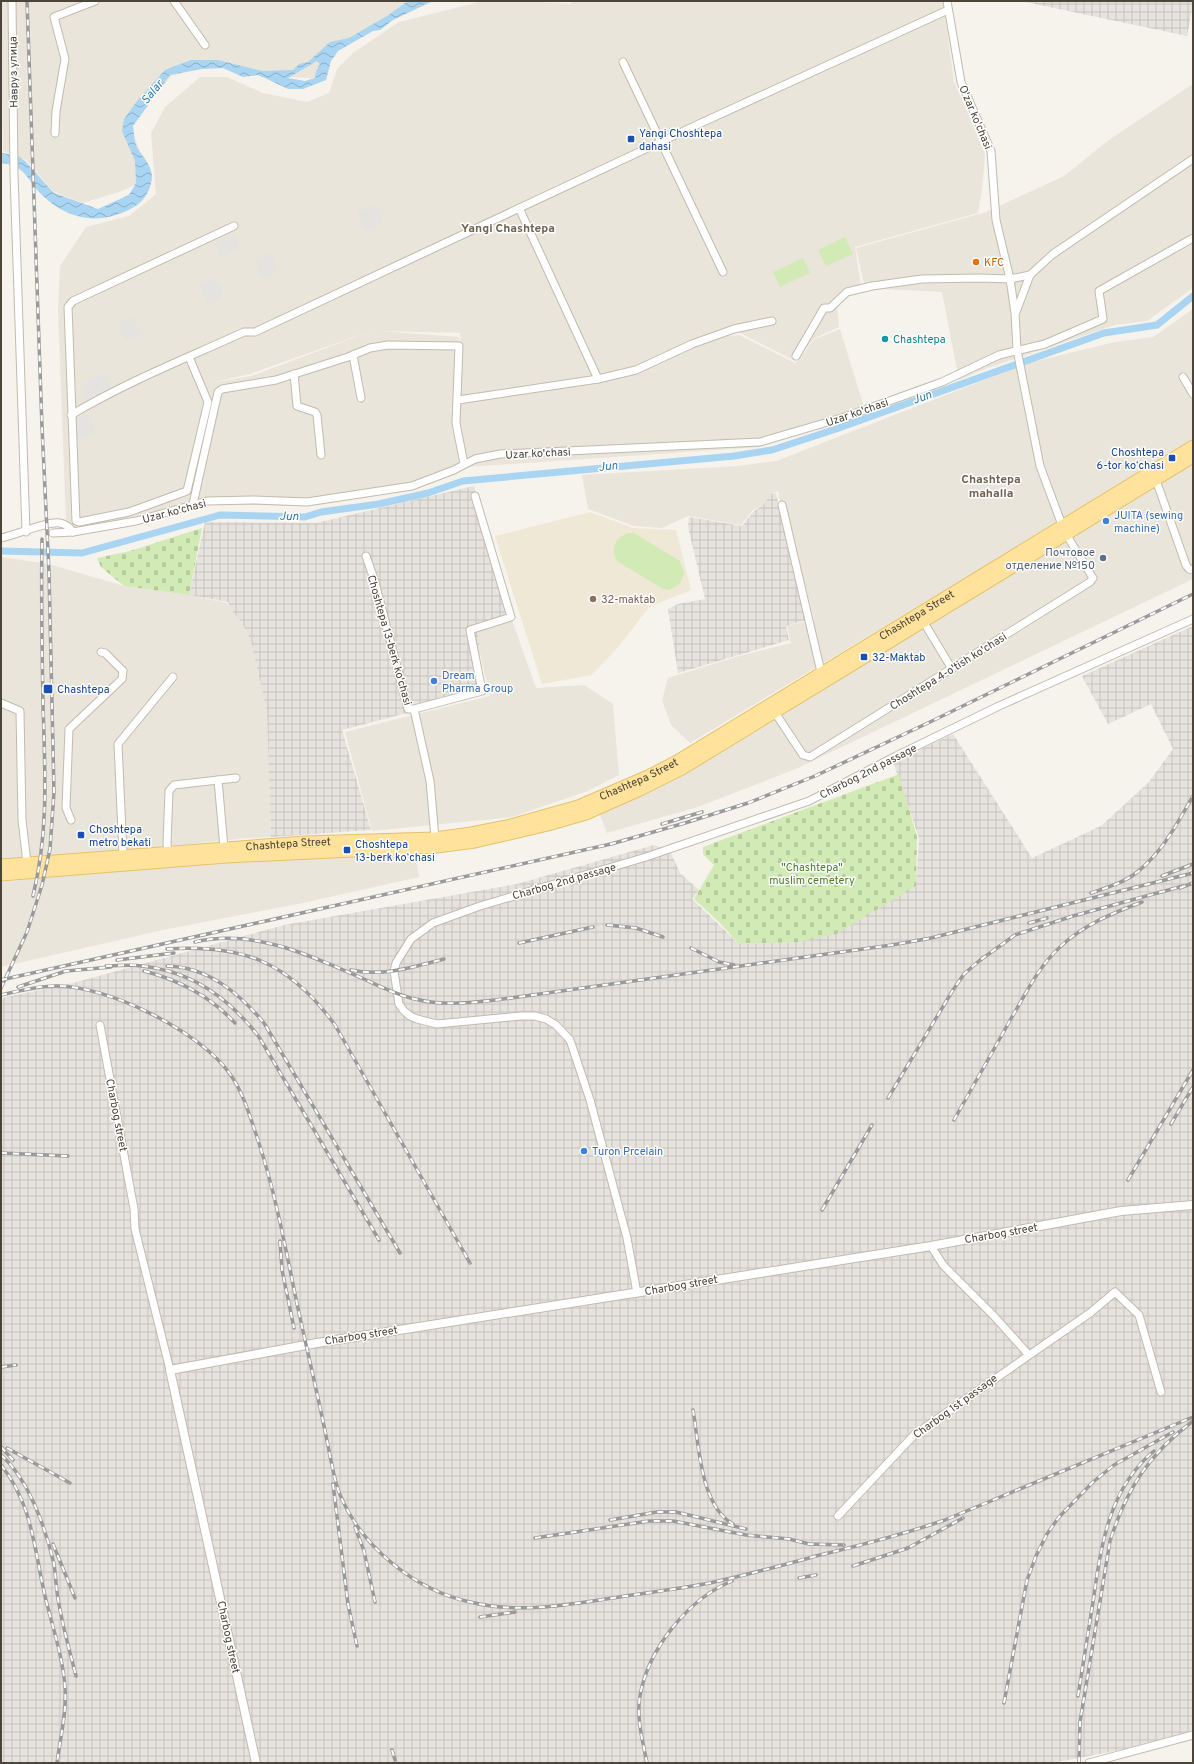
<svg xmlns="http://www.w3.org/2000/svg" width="1194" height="1764" font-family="Overpass,sans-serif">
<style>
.residential{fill:#eae5da;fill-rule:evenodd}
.industrial{fill:url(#industrial-grid)}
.education{fill:#efe8d6}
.cemetery{fill:url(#cemetery-stones)}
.park{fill:#d2eab5}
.parking{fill:#e5e3e0}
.water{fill:url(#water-waves);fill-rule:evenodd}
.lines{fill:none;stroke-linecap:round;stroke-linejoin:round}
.canal{stroke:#a9d4f2;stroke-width:7}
.minor-casing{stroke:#c2bbae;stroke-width:9}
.tertiary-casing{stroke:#c2bbae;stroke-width:10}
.primary-casing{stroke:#e6c16a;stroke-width:13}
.minor{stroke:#fff;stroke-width:7}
.tertiary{stroke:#fff;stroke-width:8}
.primary{stroke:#ffe39c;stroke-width:11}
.rail-casing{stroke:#9a9a9a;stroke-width:3.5}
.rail{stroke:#fff;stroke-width:2;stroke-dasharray:6;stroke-linecap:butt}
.transit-dot{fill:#1a4fb4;stroke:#fff;stroke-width:1.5}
.food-dot{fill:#e8710a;stroke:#fff;stroke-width:1.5}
.culture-dot{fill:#0f9aa8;stroke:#fff;stroke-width:1.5}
.shop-dot{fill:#3f7fe0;stroke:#fff;stroke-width:1.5}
.service-dot{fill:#5c6f8a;stroke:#fff;stroke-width:1.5}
.education-dot{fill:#8d6e63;stroke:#fff;stroke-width:1.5}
.labels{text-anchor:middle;stroke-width:3;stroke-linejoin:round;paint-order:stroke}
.street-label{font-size:11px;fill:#4b4439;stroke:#fff}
.transit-label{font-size:11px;fill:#164399;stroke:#fff;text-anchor:start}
.food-label{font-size:11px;fill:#c56008;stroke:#fff;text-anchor:start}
.culture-label{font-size:11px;fill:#0d838f;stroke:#fff;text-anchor:start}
.shop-label{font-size:11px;fill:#366cbe;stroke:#fff;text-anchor:start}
.service-label{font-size:11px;fill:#4e5e75;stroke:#fff;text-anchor:end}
.education-label{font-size:11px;fill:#785e54;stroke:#fff;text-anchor:start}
.park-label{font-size:11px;fill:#4a7f2a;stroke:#fff}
.water-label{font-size:12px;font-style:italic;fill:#2e7ab2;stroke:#fff}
.neighbourhood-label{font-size:12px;font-weight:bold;fill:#6e6250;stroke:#fff}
</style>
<defs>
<pattern id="industrial-grid" width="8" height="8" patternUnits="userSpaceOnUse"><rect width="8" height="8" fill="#e6e2dd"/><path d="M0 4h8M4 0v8" fill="none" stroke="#c7c3be"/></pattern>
<pattern id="cemetery-stones" width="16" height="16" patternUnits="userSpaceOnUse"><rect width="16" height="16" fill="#d2eab5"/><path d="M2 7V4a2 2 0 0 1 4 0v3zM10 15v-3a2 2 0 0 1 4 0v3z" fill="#b6ca9c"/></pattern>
<pattern id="water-waves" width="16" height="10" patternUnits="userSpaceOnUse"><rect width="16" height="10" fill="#a9d4f2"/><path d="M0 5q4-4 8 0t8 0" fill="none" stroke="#8caec5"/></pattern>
</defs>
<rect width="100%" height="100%" fill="#f6f3ec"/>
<g class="residential">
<path d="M1,1H435L422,2L333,50L325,79L273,76L221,63L171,76L131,126L149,179L119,192L83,203L54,192L26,160L3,151Z"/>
<path d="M483,1H522L570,4L573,1H943L954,81L985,154L982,190L978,213L855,247L861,286L837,303L839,327L815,338L795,361L736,331L720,337L739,335L795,363L815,339L840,329L866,414L760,447L467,467L412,487L307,506L197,504L190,502L73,532L66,523L58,311L60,266L86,227L129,216L156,194L151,133L165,107L200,77H227L263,93L307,102L329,93L337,69L353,53L399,22ZM374,330L251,376L210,383L250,374ZM381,331L460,333V397L602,376L623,368L602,377L460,398L459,337Z"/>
<path d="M1193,84V288L1147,321L1115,325L985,369L959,380L942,292L865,288L856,248L986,212L1064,176L1109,140Z"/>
<path d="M1193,309V441L690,743L671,725L662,700L668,678L739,656L791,643L787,626L814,619L783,502H780L778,491L771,494L763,505L753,510L741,525L688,516L662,528L634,526L588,509L582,475L738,466L776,461L1028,363L1115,342L1153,337Z"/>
<path d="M1193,461V579L798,768L698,807L607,833L599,813L641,796L785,714Z"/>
<path d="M1,557L49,564L124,586L189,595L227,603L242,623L251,641L267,712L271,837L247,838L115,852L1,862Z"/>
<path d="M511,617L536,688L584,685L613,704L619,775L588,791L512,817L372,831L345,732L490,696L475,632Z"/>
<path d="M415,853L419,877L303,903L163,930L1,967V882L189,863Z"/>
</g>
<g class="industrial">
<path d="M1021,1H1193V4L1187,36Z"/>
<path d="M474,486L508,615L478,633L483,693L342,730L371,830L271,837L267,712L251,641L242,623L230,608L228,602L189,595L205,522L316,523Z"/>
<path d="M776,493L806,620L786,626L789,640L678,673L668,609L678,604L705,599L688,527L689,517L742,526L754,511L763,505L771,494Z"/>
<path d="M1193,626V1733L1158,1743L1052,1763H1V998L73,983L284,925L517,884L654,845L670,851L680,873L699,890L692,899L739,944L798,942L916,886L919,838L893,762L953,734L1032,858L1101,826L1149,782L1173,749L1151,704L1108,724L1082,676Z"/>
</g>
<path class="education" d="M590,512L633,528L676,530L691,590L649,607L620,645L592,675L542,684L495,536Z"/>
<g class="cemetery">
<path d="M202,528L189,595L124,586L101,567L97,558L130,551Z"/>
<path d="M899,774L917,837L916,886L836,934L798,942L739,944L719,922L694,899L714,865L703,854V847Z"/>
</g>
<g class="park">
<path d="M845,237L853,254L826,266L818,250Z"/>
<path d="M803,258L810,273L780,287L773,272Z"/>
<path d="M628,533H634L680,561L684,573L680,584L669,590L663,589L617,561C610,549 615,538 628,533Z"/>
</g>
<g class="parking">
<path d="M376,204L384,222L365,231L357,212Z"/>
<path d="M234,233L241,249L221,258L214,243Z"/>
<path d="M270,253L278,271L262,279L254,261Z"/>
<path d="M212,279L218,282L223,292L220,299L208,304L199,285Z"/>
<path d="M132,316L141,335L130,340L124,339L118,327L119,323Z"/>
<path d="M105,373L112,389L86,401L83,393L84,383Z"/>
<path d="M88,414L97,432L77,441L76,418Z"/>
</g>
<path class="water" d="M408,1H433L393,20L380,30L373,31L338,51L331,61L326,80L303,89H288L265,78L257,75L243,77L223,68L202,69L170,75L133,126C134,133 134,143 138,149C144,158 151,165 152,176C152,187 145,200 137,205C104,226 70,222 42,195C27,181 26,165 1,163V153L17,155L25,161L54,193L98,209L129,195L136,183L135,161L122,131L124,119L137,101L165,70L191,60H218L262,71L293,70L299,64L308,62L330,42L349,38L387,16ZM317,61L320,64L316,71L315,78L305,81L288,78Z"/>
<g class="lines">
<path class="canal" d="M1,551L82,553L220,515L305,517L321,512L379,504L428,493L463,481L734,456L772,450L836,429L1104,333L1157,325L1193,296"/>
<defs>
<g id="minor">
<path d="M12,1L14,174L26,532"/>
<path d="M174,1L205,45"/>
<path d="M623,62L723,272"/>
<path d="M55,133L56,111L65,59L54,17L95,1"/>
<path d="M1030,275L1010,279L1015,313L1017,350L1040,466L1062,525"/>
<path d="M1016,312L1030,275L1053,254L1193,159"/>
<path d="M353,355L361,398"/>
<path d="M796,356L824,308H830L847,292L872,286L922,279L979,278L1010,279L996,220L991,151L961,82L947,1"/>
<path d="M189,357L208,402L187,491L129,512L79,522L76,521L68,307L73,301L234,226"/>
<path d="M294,374L297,406L315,412L317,415L321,455"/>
<path d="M1183,377L1193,394"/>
<path d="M598,379L636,370L692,344L734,329L772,321"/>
<path d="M458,400L598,379L519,208"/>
<path d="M71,415C126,382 187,358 244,332H255L701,123L948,10"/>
<path d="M1156,480L1186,565L1189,569L1193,570"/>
<path d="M193,504L218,392L222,389L276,380L348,357L370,348L388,345L459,346L456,423L464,464"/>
<path d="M782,505L821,672"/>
<path d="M53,533L73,532L136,521L207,501L253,500L307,502L412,486L454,470L475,459L500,454L760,442L845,417L942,382L999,355L1045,344L1103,319L1099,291L1193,238"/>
<path d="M1,538C16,535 47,521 60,523C66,524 70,528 73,532"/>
<path d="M366,556L374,579L408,709H414L430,781L435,838"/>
<path d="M923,621L952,669"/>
<path d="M1,703L20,711L22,820L27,863"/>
<path d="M414,709L482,691L470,630L511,617L475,496"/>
<path d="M774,711L803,755L810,757L1090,582L1093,578L1066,534"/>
<path d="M218,780L224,848"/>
<path d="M71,820L66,808L69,729L122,679L123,671L105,653L101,652"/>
<path d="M168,852L167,844L169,791L174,785L236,778"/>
<path d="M123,855L118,744L173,677"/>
<path d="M100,1025L134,1209L135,1229L170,1370"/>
<path d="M931,1246L943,1265L993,1315L1029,1355"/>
<path d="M637,1293L627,1238L590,1100L570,1040L556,1025L546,1019L535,1016H521L437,1024L417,1019L410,1016L404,1011L399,1004L394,971L396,963L411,939L433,923L480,906L646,857L809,801L896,756L999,706L1193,619"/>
<path d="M838,1516L914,1435L1090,1313L1115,1292L1139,1315L1161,1392"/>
<path d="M1089,1763L1193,1735"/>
</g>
<path id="tertiary" d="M256,1763L170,1370L317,1343L931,1246L1121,1211L1193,1205"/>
<g id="primary">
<path id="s1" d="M1,865L305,842L435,838L471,833L507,826L578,806L648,776L677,761L1193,446"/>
<path d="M1,875L226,857L437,847L475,842L548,825L586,814L640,790L682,769L1193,457"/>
</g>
</defs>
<use href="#minor" class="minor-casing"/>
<use href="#tertiary" class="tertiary-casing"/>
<use href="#primary" class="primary-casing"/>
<use href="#minor" class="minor"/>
<use href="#tertiary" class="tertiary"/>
<use href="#primary" class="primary"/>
<defs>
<g id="rail">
<path d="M662,824L702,812"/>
<path d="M1162,876L1193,864"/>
<path d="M1180,888L1193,883"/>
<path d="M1091,893C1106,888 1123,883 1136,873C1162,853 1177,824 1193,796"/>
<path d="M33,896C49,830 45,772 43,705C42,650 41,594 42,539"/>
<path d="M1029,923L1047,918"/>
<path d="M607,925L636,928L663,937"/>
<path d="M195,942C254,928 311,956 364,979C381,987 397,995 415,999C446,1007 480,1002 511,998L892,945L931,938L1193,873"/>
<path d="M519,943L593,927"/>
<path d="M691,948L719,962L734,965"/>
<path d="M167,949C243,944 289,962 335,1025L470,1263"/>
<path d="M117,960L174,953"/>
<path d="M106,966C118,966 131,964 142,966C191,971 230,999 259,1037L379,1240"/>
<path d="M167,966C208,967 239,993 264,1023L400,1253"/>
<path d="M351,970C383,977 413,967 444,959"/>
<path d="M144,971C179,980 210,996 235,1023"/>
<path d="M1,980L611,844L685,823L748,803L815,776L930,722L1193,594"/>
<path d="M18,987L66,971L111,967"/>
<path d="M1,988L27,932L42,885L50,849L54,792L49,572L42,427L27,1"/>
<path d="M1,995C19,991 37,986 56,986C107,985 201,1032 230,1074C244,1094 250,1117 258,1140C275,1192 285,1245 296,1299C307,1351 320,1403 330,1456C333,1469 335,1484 341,1497C363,1548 415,1590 470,1602C518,1614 565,1605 613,1598C645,1593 678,1589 710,1583C747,1575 783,1565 820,1555C862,1545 904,1534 945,1520L1193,1417"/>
<path d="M888,1098L953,990L964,974L979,961L1015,935L1073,916L1183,886"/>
<path d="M954,1120C973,1086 993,1051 1012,1017C1026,993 1039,966 1060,947C1083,925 1113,913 1142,902"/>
<path d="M1171,1124L1193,1087"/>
<path d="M1,1153L68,1156"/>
<path d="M1128,1180L1193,1070"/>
<path d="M822,1210L872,1125"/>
<path d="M280,1241L282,1270L294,1328"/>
<path d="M1,1367L16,1365"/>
<path d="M693,1410C699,1444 700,1506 733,1524"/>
<path d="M1,1447L13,1460"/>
<path d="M7,1448L70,1483"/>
<path d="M1,1455C29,1479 46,1530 54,1564C56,1577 56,1591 59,1604C63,1628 70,1652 76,1676"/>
<path d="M1,1465C33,1505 34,1549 45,1596C52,1626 63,1656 65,1688C67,1712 60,1739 57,1763"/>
<path d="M333,1484L348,1604L357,1646"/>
<path d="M610,1520L657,1512H676L746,1529"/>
<path d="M355,1527L364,1551L375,1602"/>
<path d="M535,1538L649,1521H673L746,1535L789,1539L809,1544L844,1545"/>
<path d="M53,1544L75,1598"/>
<path d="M853,1566L908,1548L963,1518"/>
<path d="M799,1578L816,1575"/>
<path d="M480,1617L515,1612"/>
<path d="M1078,1696C1083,1664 1088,1633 1093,1602C1101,1547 1108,1489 1154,1451"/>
<path d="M1004,1703L1027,1580L1036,1556L1047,1534L1059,1517L1093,1482L1114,1465L1173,1432"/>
<path d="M392,1750L396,1763"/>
<path d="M647,1763C643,1742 636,1718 640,1696C648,1649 688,1599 732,1581"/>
<path d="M1079,1763L1080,1722L1110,1541C1127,1488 1149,1454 1193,1421"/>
</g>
</defs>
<use href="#rail" class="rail-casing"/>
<use href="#rail" class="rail"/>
</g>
<g class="transit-dot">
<rect x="627" y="135" width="8" height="8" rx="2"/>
<rect x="1168" y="454" width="8" height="8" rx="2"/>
<rect x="860" y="653" width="8" height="8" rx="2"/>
<rect x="43" y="684" width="10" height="10" rx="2"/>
<rect x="77" y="831" width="8" height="8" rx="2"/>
<rect x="343" y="846" width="8" height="8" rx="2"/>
</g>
<circle class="food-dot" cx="976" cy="262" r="4"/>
<circle class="culture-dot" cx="885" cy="339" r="4"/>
<g class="shop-dot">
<circle cx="1106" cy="521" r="4"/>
<circle cx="434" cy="681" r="4"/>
<circle cx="584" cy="1151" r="4"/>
</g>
<circle class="service-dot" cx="1103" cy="558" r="4"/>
<circle class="education-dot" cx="593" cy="599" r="4"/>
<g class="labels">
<g class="street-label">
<text transform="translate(13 72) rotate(-91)" y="4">Навруз улица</text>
<text transform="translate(976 117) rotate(67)" y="4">O'zar ko'chasi</text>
<text transform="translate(857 412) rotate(-19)" y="4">Uzar ko'chasi</text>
<text transform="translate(538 453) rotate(-3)" y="4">Uzar ko'chasi</text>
<text transform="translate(174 511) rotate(-15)" y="4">Uzar ko'chasi</text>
<text dy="4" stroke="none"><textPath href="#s1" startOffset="971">Chashtepa Street</textPath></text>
<text transform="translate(390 640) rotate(74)" y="4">Choshtepa 13-berk ko'chasi</text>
<text transform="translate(948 671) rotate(-32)" y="4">Choshtepa 4-o'tish ko'chasi</text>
<text transform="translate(868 771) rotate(-27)" y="4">Charbog 2nd passage</text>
<text dy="4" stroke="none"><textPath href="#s1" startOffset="648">Chashtepa Street</textPath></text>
<text dy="4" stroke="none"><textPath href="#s1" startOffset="288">Chashtepa Street</textPath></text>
<text transform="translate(564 881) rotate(-16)" y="4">Charbog 2nd passage</text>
<text transform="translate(117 1115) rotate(79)" y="4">Charbog street</text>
<text transform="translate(1001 1233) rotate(-10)" y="4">Charbog street</text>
<text transform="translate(681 1285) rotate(-10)" y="4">Charbog street</text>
<text transform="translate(361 1335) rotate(-9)" y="4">Charbog street</text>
<text transform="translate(955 1406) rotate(-36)" y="4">Chаrbog 1st passage</text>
<text transform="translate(229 1637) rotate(78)" y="4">Charbog street</text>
</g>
<g class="transit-label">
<text x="639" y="137">Yangi Choshtepa<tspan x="639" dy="13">dahasi</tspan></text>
<text x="1164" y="456" text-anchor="end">Choshtepa<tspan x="1164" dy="13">6-tor koʻchasi</tspan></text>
<text x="872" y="661">32-Maktab</text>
<text x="57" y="693">Chashtepa</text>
<text x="89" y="833">Choshtepa<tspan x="89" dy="13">metro bekati</tspan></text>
<text x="355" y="848">Choshtepa<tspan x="355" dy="13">13-berk koʻchasi</tspan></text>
</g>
<g class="food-label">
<text x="984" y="266">KFC</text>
</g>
<g class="culture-label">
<text x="893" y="343">Сhashtepa</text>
</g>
<g class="shop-label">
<text x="1114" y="519">JUITA (sewing<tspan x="1114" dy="13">machine)</tspan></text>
<text x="442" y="679">Dream<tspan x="442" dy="13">Pharma Group</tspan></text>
<text x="592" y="1155">Turon Prcelain</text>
</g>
<g class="service-label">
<text x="1095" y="556">Почтовое<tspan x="1095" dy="13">отделение №150</tspan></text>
</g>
<g class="education-label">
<text x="601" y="603">32-maktab</text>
</g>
<g class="park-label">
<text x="812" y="871">"Chashtepa"<tspan x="812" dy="13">muslim cemetery</tspan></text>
</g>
<g class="water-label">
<text transform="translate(152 92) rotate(-50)" y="4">Salar</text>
<text transform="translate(922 397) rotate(-20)" y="4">Jun</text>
<text transform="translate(608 466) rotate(-6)" y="4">Jun</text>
<text transform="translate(289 516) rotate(1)" y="4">Jun</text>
</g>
<g class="neighbourhood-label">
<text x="508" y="232">Yangi Chashtepa</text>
<text x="991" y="483">Chashtepa<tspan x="991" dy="14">mahalla</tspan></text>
</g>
</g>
<rect width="1194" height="1764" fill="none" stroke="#4b4439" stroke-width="4"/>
</svg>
